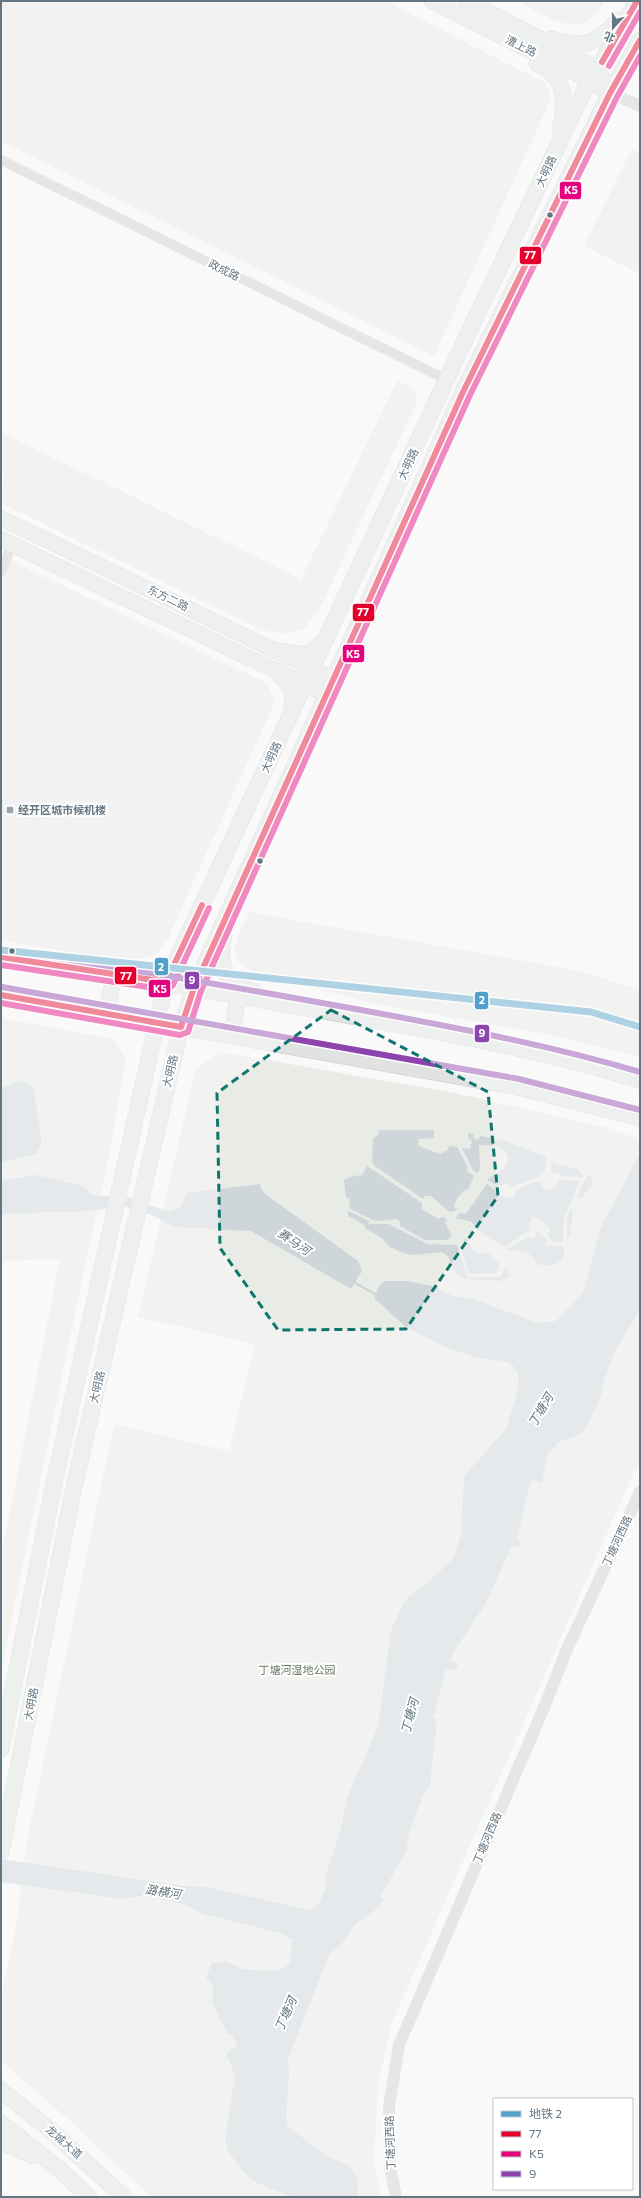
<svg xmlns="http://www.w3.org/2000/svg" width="641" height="2198" font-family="Commissioner,'Noto Sans SC',sans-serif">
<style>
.built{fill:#e8e9e9}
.green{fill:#e8ebe6}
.water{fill:#ced6d9}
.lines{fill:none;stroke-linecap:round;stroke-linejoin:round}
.stream{stroke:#ced6d9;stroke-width:2.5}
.secondary-casing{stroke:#d5d6d7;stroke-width:16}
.primary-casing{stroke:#d5d6d7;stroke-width:17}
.minor{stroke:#cecfd0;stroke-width:10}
.tertiary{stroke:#cecfd0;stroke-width:12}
.secondary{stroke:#e1e2e2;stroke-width:14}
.primary{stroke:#e1e2e2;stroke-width:15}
.bus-1-casing{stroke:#fff;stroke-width:9}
.bus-2-casing{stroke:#fff;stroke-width:9}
.bus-3-casing{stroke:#fff;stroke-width:9}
.bus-1{stroke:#e4002b;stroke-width:6}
.bus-2{stroke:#e5007d;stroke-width:6}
.bus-3{stroke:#8e44ad;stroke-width:6}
.metro-1-casing{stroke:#fff;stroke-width:10}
.metro-1{stroke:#529fc9;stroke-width:7}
.marked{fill:none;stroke:#0f766e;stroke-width:3;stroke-dasharray:8 5;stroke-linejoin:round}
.bus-dot{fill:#657683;stroke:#fff;stroke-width:1.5}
.poi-dot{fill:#99a4ac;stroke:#fff;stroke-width:1.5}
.labels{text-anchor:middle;stroke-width:4;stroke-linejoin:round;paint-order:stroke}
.street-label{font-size:11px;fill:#657683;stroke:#fff}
.poi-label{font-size:11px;font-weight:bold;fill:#657683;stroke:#fff;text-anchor:start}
.park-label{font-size:11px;fill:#687a64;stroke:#fff}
.water-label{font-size:12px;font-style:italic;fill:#60757c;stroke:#fff}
.line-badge{stroke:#fff;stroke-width:1.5}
.badge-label{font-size:11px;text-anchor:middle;font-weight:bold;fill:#fff}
</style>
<rect width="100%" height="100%" fill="#f9f9f9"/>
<g class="built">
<path d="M1,1H385L545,83L550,91V101L434,356L1,141Z"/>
<path d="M632,149L640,153V274L584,246Z"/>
<path d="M1,556L266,683L275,702L167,940L156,954L136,960L116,961L1,940Z"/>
</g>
<g class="green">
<path d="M518,1H605C600,8 595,18 587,21C565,32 537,11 518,1Z"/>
<path d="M397,381L411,386L418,400L319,610L305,628L287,634L261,630L1,503L4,475L1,462V432L301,579Z"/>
<path d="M1,876L69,906C65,918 65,926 69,937C56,940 45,942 33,934L27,907L18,900L1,896Z"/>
<path d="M96,889L153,914L151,923L132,929L124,934L118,946L112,949L82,944L77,924V918L79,911L85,913Z"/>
<path d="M249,912L576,970L640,990V1057L540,1033L371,1003L256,973C221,959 238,938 249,912Z"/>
<path d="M151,933L155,934C150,941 141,946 132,944Z"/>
<path d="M17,936L28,938V945L12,942L13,938Z"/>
<path d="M162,941L165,942L156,954L136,960L132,957L130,952L133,948L150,947Z"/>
<path d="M1,1018L114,1039L126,1059L107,1166L85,1265L1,1670V1556L60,1259L1,1261Z"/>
<path d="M221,1052L455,1093L609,1128L640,1139V1462L632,1476L392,2023L378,2083L374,2164L382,2197H151L62,2114L1,2061V1999L17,1920L26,1845L114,1424L229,1451L255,1344L138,1317L196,1068Z"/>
</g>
<g class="water">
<path d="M21,1081L33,1085L42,1143L36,1154L1,1163V1088Z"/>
<path d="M379,1130H434V1138L418,1139L419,1146L440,1154L448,1150L449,1146L457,1147L468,1167L467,1171L474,1176L469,1188C462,1191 456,1199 454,1206L457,1210L450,1212L431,1196H425L423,1199L375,1166L372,1162L373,1138L378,1135Z"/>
<path d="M468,1133L473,1134L474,1139L478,1140L480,1136L503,1140L546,1157L545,1171L538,1177L512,1187L508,1184H504L501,1187L487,1180C494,1174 503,1172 507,1164C514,1149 489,1142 479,1146L480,1167L478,1173L473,1170L462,1148L470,1149L472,1141L468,1138Z"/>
<path d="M640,1153V1310L615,1350L604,1381L601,1396L587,1426L581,1434L559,1442L548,1453L542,1483L531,1480L517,1539L521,1541L519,1548L512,1545L486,1603L453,1653L451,1660L458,1665L455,1671L446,1669L433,1718L437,1719L430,1786L422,1797L408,1837L407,1850L380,1897L384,1900L378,1908L356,1924L343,1942L329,1955L288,2060L289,2076L286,2118L288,2126L325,2155L349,2166L358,2178V2197H292L257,2183L243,2172L228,2151L225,2138L235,2076L226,2053L237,2046L232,2035H228L212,2003L213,1987L206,1977L212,1963L226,1961L243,1969L263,1971H279L290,1963L292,1939L280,1933L203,1914L183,1904L143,1896L122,1899L1,1882V1859L183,1886L207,1887L309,1910L319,1903L325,1889L326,1875L342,1824L347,1797L378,1727L391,1630L405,1600L429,1581L453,1559L461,1535L464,1476L506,1429L516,1396L519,1377L515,1368L508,1362L475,1357L443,1346L406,1327L374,1298L379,1286L385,1281H407L432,1286L453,1296L474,1299L537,1323L556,1321L583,1293L601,1227Z"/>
<path d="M551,1162L579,1170L583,1177L563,1176L559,1173H554L551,1169Z"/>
<path d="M367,1166L422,1203V1209L438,1219L443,1217L447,1220L445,1223L452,1236L447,1240H425L400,1226V1222L397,1219L375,1221L349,1208L350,1199L346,1197L344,1180L354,1175L357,1177L362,1175Z"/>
<path d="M36,1175L84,1186L92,1195L128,1197L169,1212L180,1208L186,1193L261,1184L260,1187L265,1194L358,1261L362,1271L351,1289L251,1231L174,1227L154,1216L123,1206L91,1211L1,1214V1181Z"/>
<path d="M588,1175L591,1176L593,1183L581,1199L576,1197Z"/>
<path d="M560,1180L579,1181L564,1219L563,1242H554L547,1235L550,1230L546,1223L537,1217L532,1218L529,1224L530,1230L504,1247L478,1231L472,1222L456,1218L459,1213L466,1214L487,1184L496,1191L498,1195L513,1199L516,1190L536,1181L540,1182L544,1189H553Z"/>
<path d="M571,1208L573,1210L570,1235L567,1242V1217Z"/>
<path d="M348,1211L369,1221L368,1224H389L427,1244L457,1245L467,1278L501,1277L504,1268L509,1270V1277L501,1281L465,1279L455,1272L448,1256L442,1252L413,1255L403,1253L390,1247L382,1238L366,1229L363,1224L348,1216Z"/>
<path d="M537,1230L548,1242H545V1246H563C563,1248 564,1250 564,1252C565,1266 546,1267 537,1264C531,1249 520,1253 506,1249L530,1236L532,1239L536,1237L535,1231Z"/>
<path d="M464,1239L468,1240C472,1250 476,1256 487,1252L500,1264L496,1274L469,1273L461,1249L465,1247Z"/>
</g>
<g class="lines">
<path class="stream" d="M353,1282L379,1296"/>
<defs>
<g id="secondary">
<path d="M1,518L334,679"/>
<path d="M1,539L327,695"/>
</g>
<g id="primary">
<path d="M432,1L574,72L610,93"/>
<path d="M467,1L597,69L602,78"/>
<path d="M551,39C583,48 597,45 618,20"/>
<path d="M537,63C542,66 549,69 553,74C567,88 565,112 560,129"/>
<path d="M277,651L308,655L322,643"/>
<path d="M276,671C289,683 295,690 292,708"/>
<path d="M224,934C220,954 219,973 237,985C242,989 250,990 255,992"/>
<path d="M1,957C117,975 234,994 350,1016C448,1033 545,1051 640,1080"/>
<path d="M1,995L518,1087L640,1118"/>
<path d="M107,1014L114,974"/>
<path d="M232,1035L238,996"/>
<path d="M1,1749L54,1483L166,982L456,359L582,95L637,1"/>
<path d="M1,1852L74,1487L181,1027L194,988L463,392L610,93L640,40"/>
<path d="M1,2090L49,2129L124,2197"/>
<path d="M1,2123L59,2169L89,2197"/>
<path d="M1,2142L33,2156"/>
</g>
</defs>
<use href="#secondary" class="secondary-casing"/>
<use href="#primary" class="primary-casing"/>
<g class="minor">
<path d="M1,160L447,380"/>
<path d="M1,572L12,545"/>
</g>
<g class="tertiary">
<path d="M610,93L640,106"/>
<path d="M396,2197L390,2167L389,2107L399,2045L543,1710L568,1647L640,1492"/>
</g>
<use href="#secondary" class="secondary"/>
<use href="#primary" class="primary"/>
<defs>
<g id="bus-1">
<path d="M602,62L637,1"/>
<path d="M1,957L166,982L202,905"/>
<path d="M1,995L181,1027L194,988L463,392L610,93L640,40"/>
</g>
<g id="bus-2">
<path d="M609,66L640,12"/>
<path d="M1,965L168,990L173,985L209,908"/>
<path d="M1,1003L180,1035L188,1032L201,991L470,395L617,97L640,56"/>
</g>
<g id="bus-3">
<path d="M2,949C118,967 234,987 350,1008C448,1026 545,1044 640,1072"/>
<path d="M2,987L519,1079L640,1110"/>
</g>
</defs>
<use href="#bus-1" class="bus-1-casing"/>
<use href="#bus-2" class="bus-2-casing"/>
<use href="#bus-3" class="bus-3-casing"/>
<use href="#bus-1" class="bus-1"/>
<use href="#bus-2" class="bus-2"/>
<use href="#bus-3" class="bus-3"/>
<defs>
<path id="metro-1" d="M1,950L591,1012L640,1027"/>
</defs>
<use href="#metro-1" class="metro-1-casing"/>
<use href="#metro-1" class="metro-1"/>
</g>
<path d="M0 0H641V2198H0ZM331,1010L488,1092L498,1196L406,1329L278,1330L220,1248L217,1093Z" fill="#f9f9f9" fill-opacity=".55" fill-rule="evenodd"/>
<path class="marked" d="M331,1010L488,1092L498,1196L406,1329L278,1330L220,1248L217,1093Z"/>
<g class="bus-dot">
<circle cx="550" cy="215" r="3.5"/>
<circle cx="260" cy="861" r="3.5"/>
<circle cx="12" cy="951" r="3.5"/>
</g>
<rect class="poi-dot" x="6" y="806" width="8" height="8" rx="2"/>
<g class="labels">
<g class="street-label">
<text transform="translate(521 46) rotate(26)" y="4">漕上路</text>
<text transform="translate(546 171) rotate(-65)" y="4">大明路</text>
<text transform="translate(224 270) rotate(26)" y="4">政成路</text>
<text transform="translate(408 464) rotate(-65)" y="4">大明路</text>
<text transform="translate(168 598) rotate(26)" y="4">东方二路</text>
<text transform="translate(271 757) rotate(-65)" y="4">大明路</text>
<text transform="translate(170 1071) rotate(-77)" y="4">大明路</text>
<text transform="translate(97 1387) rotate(-77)" y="4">大明路</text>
<text transform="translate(617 1541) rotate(-65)" y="4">丁塘河西路</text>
<text transform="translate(31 1704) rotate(-79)" y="4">大明路</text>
<text transform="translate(487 1838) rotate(-67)" y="4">丁塘河西路</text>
<text transform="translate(64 2142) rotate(41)" y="4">龙城大道</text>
<text transform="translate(390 2143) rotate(-92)" y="4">丁塘河西路</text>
</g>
<g class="poi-label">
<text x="18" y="814">经开区城市候机楼</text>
</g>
<g class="park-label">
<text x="297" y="1674">丁塘河湿地公园</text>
</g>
<g class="water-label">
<text transform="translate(294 1242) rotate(34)" y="4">赛马河</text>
<text transform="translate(541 1410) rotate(-59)" y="4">丁塘河</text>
<text transform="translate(410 1716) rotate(-75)" y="4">丁塘河</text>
<text transform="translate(163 1892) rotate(9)" y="4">潞横河</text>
<text transform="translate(286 2014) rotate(-66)" y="4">丁塘河</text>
</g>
</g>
<g class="line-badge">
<rect x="559" y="181" width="23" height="19" rx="4" fill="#e5007d"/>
<rect x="519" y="246" width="23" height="19" rx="4" fill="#e4002b"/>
<rect x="352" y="603" width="23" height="19" rx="4" fill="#e4002b"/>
<rect x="342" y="644" width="23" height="19" rx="4" fill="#e5007d"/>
<rect x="154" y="957" width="15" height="19" rx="4" fill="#529fc9"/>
<rect x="114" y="966" width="23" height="19" rx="4" fill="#e4002b"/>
<rect x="184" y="971" width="16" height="19" rx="4" fill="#8e44ad"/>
<rect x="148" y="979" width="23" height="19" rx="4" fill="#e5007d"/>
<rect x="474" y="991" width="15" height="19" rx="4" fill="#529fc9"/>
<rect x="474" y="1024" width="16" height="19" rx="4" fill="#8e44ad"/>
</g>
<g class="badge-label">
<text x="571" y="194">K5</text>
<text x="530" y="259">77</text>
<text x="363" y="616">77</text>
<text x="353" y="658">K5</text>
<text x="161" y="971">2</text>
<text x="126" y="980">77</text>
<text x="192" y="984">9</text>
<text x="160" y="993">K5</text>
<text x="482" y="1004">2</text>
<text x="482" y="1037">9</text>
</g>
<rect width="641" height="2198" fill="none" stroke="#657683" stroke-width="4"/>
<rect x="493" y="2098" width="140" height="92" fill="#ffffff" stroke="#c1c8cd"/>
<rect x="501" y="2111" width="20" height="6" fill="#529fc9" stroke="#c1c8cd"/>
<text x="529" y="2118" font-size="12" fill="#657683">地铁 2</text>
<rect x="501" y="2131" width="20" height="6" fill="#e4002b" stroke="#c1c8cd"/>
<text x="529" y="2138" font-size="12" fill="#657683">77</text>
<rect x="501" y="2151" width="20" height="6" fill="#e5007d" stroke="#c1c8cd"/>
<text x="529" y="2158" font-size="12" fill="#657683">K5</text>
<rect x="501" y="2171" width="20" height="6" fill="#8e44ad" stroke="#c1c8cd"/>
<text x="529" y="2178" font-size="12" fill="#657683">9</text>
<g transform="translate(613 28) rotate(201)" stroke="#ffffff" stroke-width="3" paint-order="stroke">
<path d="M0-3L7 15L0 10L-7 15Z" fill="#657683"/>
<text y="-6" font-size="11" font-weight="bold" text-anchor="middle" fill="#657683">北</text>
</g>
</svg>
